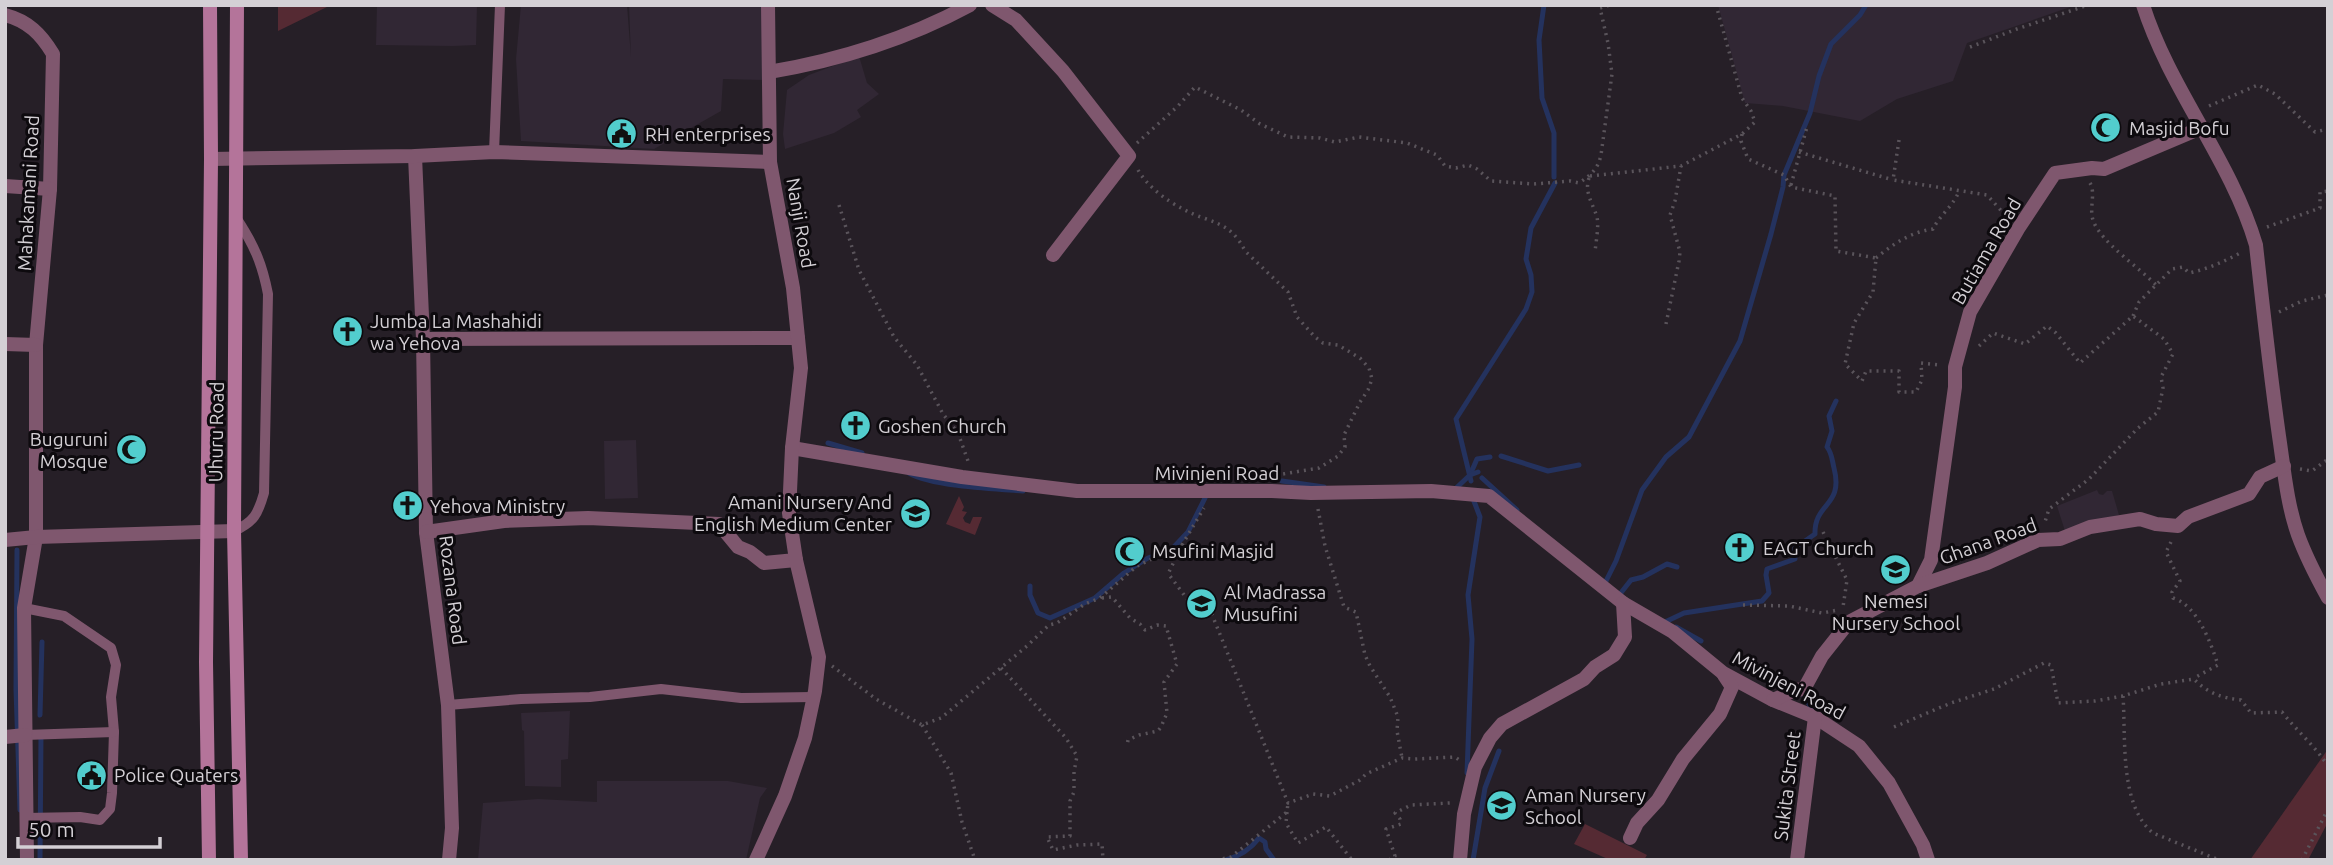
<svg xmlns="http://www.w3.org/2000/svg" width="2333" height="865" font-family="Ubuntu,sans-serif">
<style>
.built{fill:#312734}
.green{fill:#552a33}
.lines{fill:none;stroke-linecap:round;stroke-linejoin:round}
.stream{stroke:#24325e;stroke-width:5}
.path{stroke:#5a545b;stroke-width:3.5;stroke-dasharray:2 5;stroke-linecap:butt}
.service{stroke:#7f576e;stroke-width:10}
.minor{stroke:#7f576e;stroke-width:14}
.secondary{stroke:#b4749a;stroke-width:14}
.labels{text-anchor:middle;stroke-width:6;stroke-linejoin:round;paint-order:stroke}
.poi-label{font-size:19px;fill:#d4d0d5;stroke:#0d0a0e;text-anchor:start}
.street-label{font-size:19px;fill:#d4d0d5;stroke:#0d0a0e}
</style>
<rect width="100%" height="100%" fill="#261f27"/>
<g class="built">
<path d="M377,5H477L476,45L453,46L376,45Z"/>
<path d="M521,5H627L631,57L629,5H763V80L723,79L721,111L654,149L521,141L516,59Z"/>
<path d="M1718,5H2076L1967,43L1953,81L1897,99L1860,121L1783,106L1745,103Z"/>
<path d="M859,56L867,83L879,94L857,110L861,117L834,133L785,149L783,134L787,90L809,75Z"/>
<path d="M636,440L638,498L605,499L604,441Z"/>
<path d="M2097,490L2099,494L2103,495L2107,491H2112L2119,515L2065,531L2057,506Z"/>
<path d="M570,711L568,759L561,760V787L525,786L524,731L522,730L521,713Z"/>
<path d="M728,781L767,788L760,798L746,860H478L483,803L538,799L597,802V781Z"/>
</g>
<g class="green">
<path d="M278,5H331L278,31Z"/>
<path d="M959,496L964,507L962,511L967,512L963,518L965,522L970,524L973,517H982L975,535L946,524Z"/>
<path d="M2328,749V822L2308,860H2250Z"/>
<path d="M1585,824L1647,855L1644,860H1610L1574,844Z"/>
</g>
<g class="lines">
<g class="stream">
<path d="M1544,5L1539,40L1542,98L1554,133V177"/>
<path d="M828,443L862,453"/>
<path d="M1501,456L1548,471L1579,465"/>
<path d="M909,473C931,486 995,489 1023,491"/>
<path d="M1470,475L1477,459L1490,457"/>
<path d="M1482,478L1517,510"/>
<path d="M1282,481L1324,487"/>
<path d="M1471,481L1456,419L1526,309L1532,292L1531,275L1526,259L1531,228L1555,183"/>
<path d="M1453,491L1470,475L1478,472"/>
<path d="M17,550L16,689L20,810"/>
<path d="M1605,583L1616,561L1642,490L1666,457L1689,437L1740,341L1771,234L1783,187L1784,175L1810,113L1819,76L1831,44L1860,15L1866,5"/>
<path d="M1030,586V595L1038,613L1050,618L1095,598L1124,573L1148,558L1172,549L1188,532L1206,496"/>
<path d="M1620,594L1631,580L1643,577L1667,564L1677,567"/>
<path d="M1665,622L1684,613L1762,601L1769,593L1766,575L1767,569L1795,559V548L1815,534C1814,502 1844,507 1834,468C1832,460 1832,453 1827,447L1832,431L1829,416L1836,401"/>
<path d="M1676,627L1701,641"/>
<path d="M1804,690L1803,694L1814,712"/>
<path d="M40,715L42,642"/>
<path d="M1467,773L1472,639L1468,595L1480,517L1472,496"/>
<path d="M40,860L41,734"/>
<path d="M1226,860C1240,856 1250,850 1259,838L1265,842L1266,849L1274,860"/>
<path d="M1473,860L1485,788L1499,751"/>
</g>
<g class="path">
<path d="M1970,47L2017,29L2088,5"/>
<path d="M2209,106L2258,85L2275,94L2315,132L2328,129"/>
<path d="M1742,134L1741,141L1748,159L1784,175L1791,187L1835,196L1836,251L1876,258L1873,292L1854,323L1845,364L1862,381L1866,371H1899V392H1916L1922,380L1921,363L1940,365"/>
<path d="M1899,140L1893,180L1987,195L2007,217"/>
<path d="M1137,143L1178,106L1195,87L1241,110L1260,124L1288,137L1320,138L1335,142L1359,137L1407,143L1437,155L1445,166L1456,168L1468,165L1477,169L1491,181L1534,184L1570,181L1579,183C1591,175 1598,169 1601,155L1612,74L1608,43L1600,8L1610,5"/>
<path d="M1799,152L1893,180"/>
<path d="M1138,170C1147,186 1167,201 1183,209C1210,224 1229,219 1245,251L1288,292L1297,317L1315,337L1323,343L1338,345L1360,358L1369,368L1372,379L1368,390L1360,402L1344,435L1345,447L1338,456L1319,468L1283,474"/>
<path d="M1590,176L1681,166L1742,134L1755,122L1751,111L1742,98L1716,5"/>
<path d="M1589,178C1584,192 1593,204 1597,217C1599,227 1596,241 1595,252"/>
<path d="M2090,183C2096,193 2089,208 2093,220C2100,242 2139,267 2157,286"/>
<path d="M1791,185L1807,127"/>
<path d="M839,205L859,270L894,337L917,365L943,414L958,433L968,461"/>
<path d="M2267,227L2320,208V192L2328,191"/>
<path d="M1876,258C1893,244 1911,232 1933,229C1940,215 1954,205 1959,191"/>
<path d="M2279,312L2302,301L2328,295"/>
<path d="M2133,316L2139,302L2172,269L2183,267L2189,273C2208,269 2225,261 2242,252"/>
<path d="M1666,324L1679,261L1680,252L1670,215L1675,201L1681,166"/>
<path d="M1979,346L1993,333L2025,344L2047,326L2056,333L2080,363L2133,316L2164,339L2173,354L2161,377L2163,388L2158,412L2138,428L2089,479L2049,509L2044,525"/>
<path d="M2300,469L2312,471L2328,459"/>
<path d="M1318,509L1325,546L1344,607L1356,612L1365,655L1370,666L1390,697L1398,717L1397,731L1402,758"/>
<path d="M1823,532L1847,580L1843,607"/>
<path d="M2171,542L2166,552L2180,581L2172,592L2173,598C2197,605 2211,643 2218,665L2194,678"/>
<path d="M1182,545L1204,508"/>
<path d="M1102,598L1112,597L1130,618L1140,624L1145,630L1157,625L1166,626L1177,664L1164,682L1167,713L1161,727L1158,731L1139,735L1128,740L1127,746"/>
<path d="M1743,605L1789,606L1822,613L1838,610"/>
<path d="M832,666L876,699L922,725L941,718L1027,646L1049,625L1057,623L1085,604L1100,598L1137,566L1182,545L1169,572L1170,576L1199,615L1207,611L1211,612L1288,803L1313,794L1330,796L1360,780L1366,774L1402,758L1415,759L1455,757L1462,762"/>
<path d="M1001,668L1066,738L1077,756L1074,772V792L1070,801V836L1047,837L1053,850L1077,845L1102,844L1103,860"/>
<path d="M2123,696C2126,738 2119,805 2153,833L2219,860"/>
<path d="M922,725L951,773L962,822L975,860"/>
<path d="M1894,727L1951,703L1994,689L2044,663L2051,665L2058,703L2095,701L2123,696L2161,684L2194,679C2207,693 2222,698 2241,700L2251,713L2282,712C2297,731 2315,746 2328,766"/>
<path d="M1287,812L1286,823L1298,843L1326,827L1352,860"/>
<path d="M1216,860L1231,857L1287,812L1288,803"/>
<path d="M1389,860L1395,856L1386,829L1401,824L1400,819L1395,813L1411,805L1450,803"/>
<path d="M2302,860L2328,809"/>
</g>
<g class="service">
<path d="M494,152L500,5"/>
<path d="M234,531C254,522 258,514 264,493L268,294C262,263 254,245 237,219"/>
<path d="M24,608L64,616L111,648L116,665L111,697L114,732L112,793L110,809L100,820L80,817L25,818"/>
<path d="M448,705L521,699L590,697L661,689L741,698L813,697"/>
<path d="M25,735L114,732"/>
</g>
<g class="minor">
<path d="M992,5L1016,20L1063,71L1129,156L1053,255"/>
<path d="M2143,5C2170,90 2231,160 2256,245C2263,309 2270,372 2279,436C2284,469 2287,504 2298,535C2306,557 2317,578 2328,598"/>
<path d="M5,15C28,21 41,34 53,54L50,189L36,345V537L24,608L27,860"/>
<path d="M769,72C840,60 907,39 970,5"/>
<path d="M415,156L423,339L426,532L448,705L452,828L449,860"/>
<path d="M211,159L415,156L494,152L770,162"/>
<path d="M5,186L50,189"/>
<path d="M423,339L798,338"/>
<path d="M5,344L36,345"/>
<path d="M792,448L962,477L1077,491H1272L1311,493L1431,491L1489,496L1623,603L1673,632L1723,673L1773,700L1815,717L1859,746L1889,783L1923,845L1928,860"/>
<path d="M426,532L504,521L588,518L719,524L738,547L750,552L764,563L796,560"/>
<path d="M5,540L36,537L234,531"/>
<path d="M1918,586L1931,560L1955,387V367L1970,312L2018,229L2055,173L2092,168L2104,169L2201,128"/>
<path d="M1773,700L1795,690L1804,689L1822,656L1849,622L1918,586L1987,563L2038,540L2060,539L2090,527L2140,519L2156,524L2178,526L2188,517L2249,494L2260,477L2284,466"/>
<path d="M5,737L25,735"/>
<path d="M1630,838L1637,823L1658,800L1683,759L1720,714L1732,687L1724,675"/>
<path d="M756,860L785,796L805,738L815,691L819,657L796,560L789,513L792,448L801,368L793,288L770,162L768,5"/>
<path d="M1460,860L1464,814L1475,767L1490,738L1502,724L1584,679L1595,667L1614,655L1625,637L1623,603"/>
<path d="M1797,860L1815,717"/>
</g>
<g class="secondary">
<path d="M237,5L234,531L241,860"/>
<path d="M209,860L206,662L211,159L210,5"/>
</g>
</g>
<defs>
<symbol id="mosque-disc" viewBox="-11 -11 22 22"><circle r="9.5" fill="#52cdcd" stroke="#0d0a0e"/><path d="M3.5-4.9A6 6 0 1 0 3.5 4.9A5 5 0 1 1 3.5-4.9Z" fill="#111"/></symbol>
<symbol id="civic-disc" viewBox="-11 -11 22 22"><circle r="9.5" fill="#52cdcd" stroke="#0d0a0e"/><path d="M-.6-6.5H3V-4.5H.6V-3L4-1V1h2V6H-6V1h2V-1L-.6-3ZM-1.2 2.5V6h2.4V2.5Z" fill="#111"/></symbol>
<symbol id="church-disc" viewBox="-11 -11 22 22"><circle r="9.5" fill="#52cdcd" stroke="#0d0a0e"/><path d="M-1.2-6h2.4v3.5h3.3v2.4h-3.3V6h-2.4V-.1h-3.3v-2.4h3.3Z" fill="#111"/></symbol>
<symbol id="school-disc" viewBox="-11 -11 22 22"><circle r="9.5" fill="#52cdcd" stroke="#0d0a0e"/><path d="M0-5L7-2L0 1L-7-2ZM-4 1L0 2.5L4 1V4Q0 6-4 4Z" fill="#111"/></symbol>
</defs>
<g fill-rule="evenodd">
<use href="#mosque-disc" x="2088" y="110" width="35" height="35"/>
<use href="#civic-disc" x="604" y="116" width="35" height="35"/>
<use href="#church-disc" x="330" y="314" width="35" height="35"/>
<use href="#church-disc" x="838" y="408" width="35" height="35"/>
<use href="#mosque-disc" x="114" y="432" width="35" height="35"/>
<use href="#church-disc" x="390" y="488" width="35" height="35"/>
<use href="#school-disc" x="898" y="496" width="35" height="35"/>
<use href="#church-disc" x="1722" y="530" width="35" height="35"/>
<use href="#mosque-disc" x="1112" y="534" width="35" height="35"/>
<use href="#school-disc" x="1878" y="552" width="35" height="35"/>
<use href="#school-disc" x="1184" y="586" width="35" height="35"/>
<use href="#civic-disc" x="74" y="758" width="35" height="35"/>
<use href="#school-disc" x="1484" y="788" width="35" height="35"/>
</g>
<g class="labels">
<g class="poi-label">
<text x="2129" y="135">Masjid Bofu</text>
<text x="645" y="141">RH enterprises</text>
<text x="370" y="328">Jumba La Mashahidi<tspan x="370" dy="22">wa Yehova</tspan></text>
<text x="878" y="433">Goshen Church</text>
<text x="108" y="446" text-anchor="end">Buguruni<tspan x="108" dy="22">Mosque</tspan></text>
<text x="892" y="509" text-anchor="end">Amani Nursery And<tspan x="892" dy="22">English Medium Center</tspan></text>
<text x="430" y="513">Yehova Ministry</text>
<text x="1763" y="555">EAGT Church</text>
<text x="1152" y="558">Msufini Masjid</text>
<text x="1224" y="599">Al Madrassa<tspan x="1224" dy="22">Musufini</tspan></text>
<text x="1896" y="608" text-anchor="middle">Nemesi<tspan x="1896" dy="22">Nursery School</tspan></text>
<text x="114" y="782">Police Quaters</text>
<text x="1525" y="802">Aman Nursery<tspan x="1525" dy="22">School</tspan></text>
</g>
<g class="street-label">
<text transform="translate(28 193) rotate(-87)" y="7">Mahakamani Road</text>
<text transform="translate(801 223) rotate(80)" y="7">Nanji Road</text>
<text transform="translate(1986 251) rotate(-60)" y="7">Butiama Road</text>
<text transform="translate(216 432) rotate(-89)" y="7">Uhuru Road</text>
<text x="1217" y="480">Mivinjeni Road</text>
<text transform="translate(1988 541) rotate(-20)" y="7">Ghana Road</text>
<text transform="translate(453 590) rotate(83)" y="7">Rozana Road</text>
<text transform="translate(1789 685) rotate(28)" y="7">Mivinjeni Road</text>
<text transform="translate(1787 786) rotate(-83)" y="7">Sukita Street</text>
</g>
</g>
<rect width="2333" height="865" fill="none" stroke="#d4d0d5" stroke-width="14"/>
<path d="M18 837v10h142v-10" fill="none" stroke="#d4d0d5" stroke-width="3.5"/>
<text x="28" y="837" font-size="21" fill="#d4d0d5" stroke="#0d0a0e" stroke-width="5" paint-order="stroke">50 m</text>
</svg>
